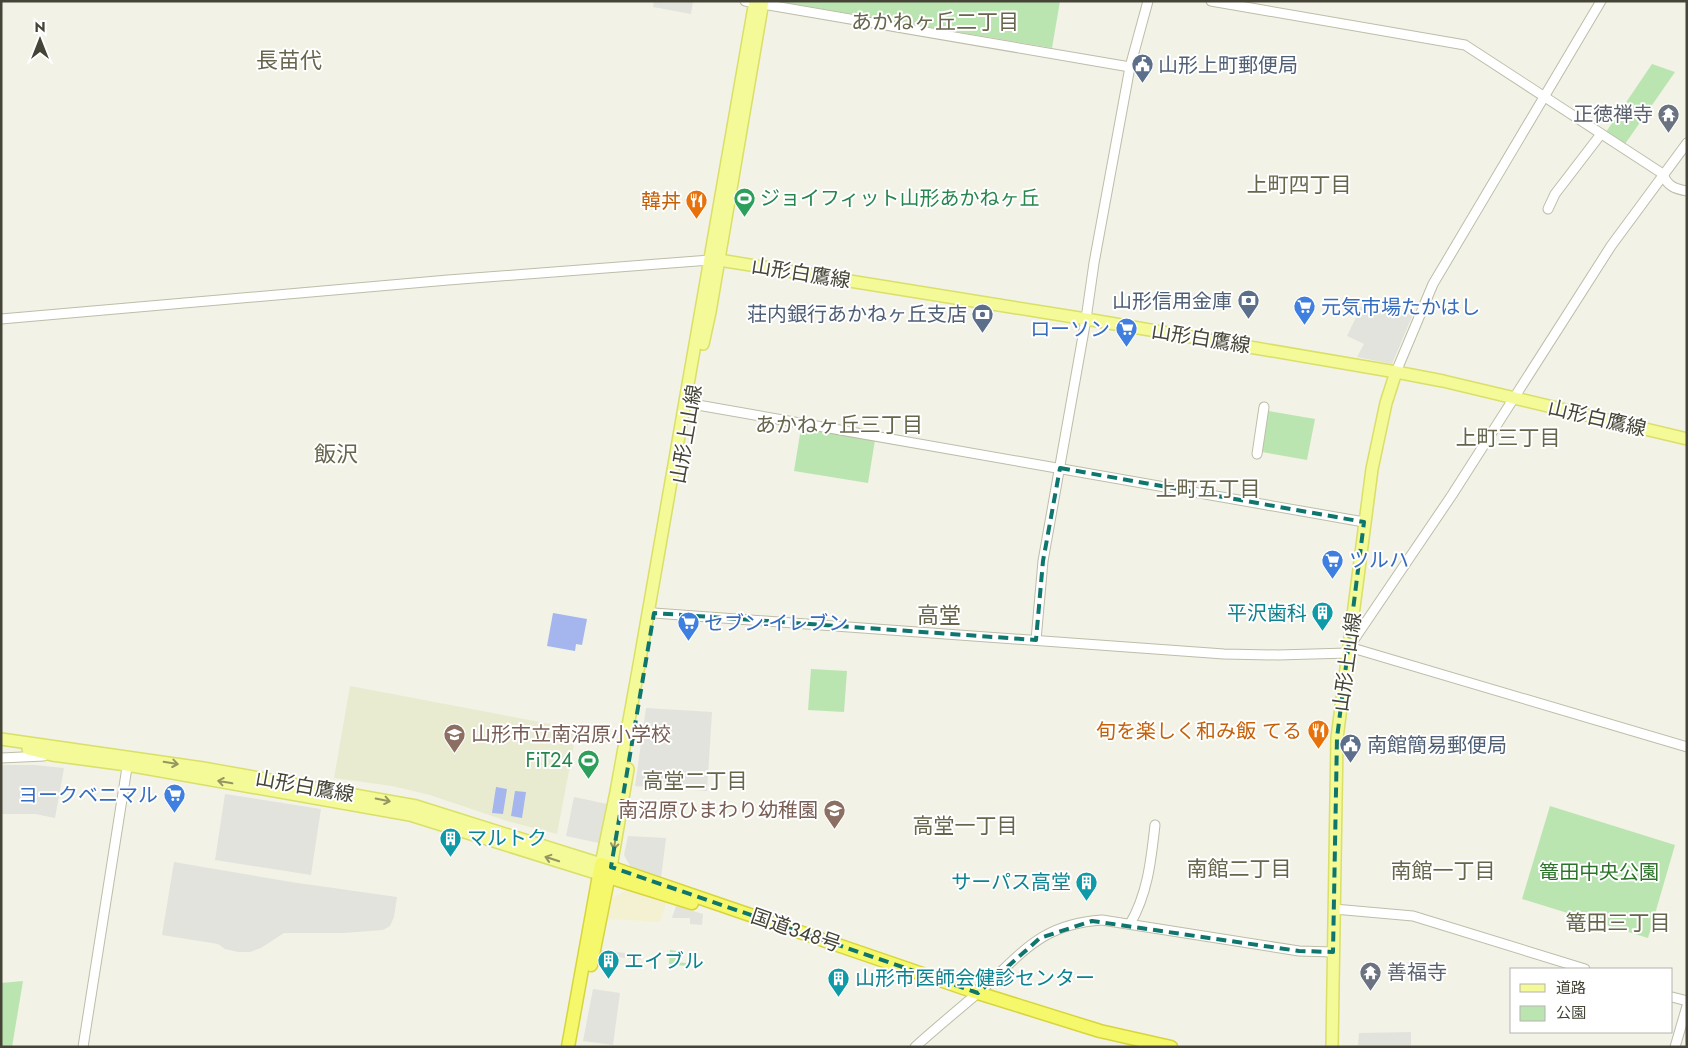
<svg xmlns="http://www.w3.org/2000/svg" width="1688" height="1048" font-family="Jost,'Noto Sans JP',sans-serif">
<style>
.commercial{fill:#f4f1d2}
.education{fill:#e9ebd0}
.green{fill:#bbe5b0}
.parking{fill:#e3e3de}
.water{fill:#a4b6ed}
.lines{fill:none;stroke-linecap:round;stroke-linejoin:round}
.minor-casing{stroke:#bdbda9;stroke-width:11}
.major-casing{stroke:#d9df67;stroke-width:14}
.highway-casing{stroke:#d7d53b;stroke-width:15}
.minor{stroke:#fff;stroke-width:9}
.major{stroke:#f4fa97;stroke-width:11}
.highway{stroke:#f6f86b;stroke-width:12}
.oneway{stroke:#949662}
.marked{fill:none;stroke:#0f766e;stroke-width:4;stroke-dasharray:10 6;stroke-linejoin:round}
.labels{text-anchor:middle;stroke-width:4;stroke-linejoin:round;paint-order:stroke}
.service-label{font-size:20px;fill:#4e5e75;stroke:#fff;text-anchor:start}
.worship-label{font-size:20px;fill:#5b616d;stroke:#fff;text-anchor:end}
.leisure-label{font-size:20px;fill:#27864d;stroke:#fff;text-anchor:start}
.food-label{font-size:20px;fill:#c56008;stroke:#fff;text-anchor:end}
.street-label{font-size:20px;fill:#454436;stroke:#fff}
.shop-label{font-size:20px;fill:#366cbe;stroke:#fff;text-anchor:start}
.culture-label{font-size:20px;fill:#0d838f;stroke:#fff;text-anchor:start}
.education-label{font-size:20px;fill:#785e54;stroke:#fff;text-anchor:start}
.park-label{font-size:20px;fill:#2d742b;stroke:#fff}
.neighbourhood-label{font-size:21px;fill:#67664d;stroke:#fff}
.quarter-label{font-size:22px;fill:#67664d;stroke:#fff}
</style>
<rect width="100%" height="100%" fill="#f2f2e6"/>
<path class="commercial" d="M626,890L666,903L660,922L608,919L611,899Z"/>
<path class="education" d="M350,686L577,729L557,834L507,821L430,795L392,786L334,778Z"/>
<g class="green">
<path d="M775,1H1060L1052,48Z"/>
<path d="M1652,64L1675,72L1625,144L1606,132Z"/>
<path d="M1269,411L1315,419L1307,460L1262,452L1259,449L1265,413Z"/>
<path d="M801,428L875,440L868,483L794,471Z"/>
<path d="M811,669L847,671L844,712L808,710Z"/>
<path d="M1550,806L1675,845L1648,938L1522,899Z"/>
<path d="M670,950L677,951L676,962L686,963V966L669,964Z"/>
<path d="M23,981L12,1047H1V983Z"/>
</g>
<g class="parking">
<path d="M654,1H693L691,14L653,7Z"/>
<path d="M1361,307L1413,314L1392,364L1357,357L1364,344L1347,336Z"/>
<path d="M646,708L712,712L707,791L635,786Z"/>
<path d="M1,765H35L64,768L55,818L35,814H1Z"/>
<path d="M225,794L321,809L311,875L215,860Z"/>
<path d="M574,797L607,804L599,843L566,836Z"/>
<path d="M628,836L666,838L661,878L632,869L624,855Z"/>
<path d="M174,862L291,882L397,897L394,917L390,926L383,930L344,933H284L261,948L250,952H238L225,949L218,944L162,935Z"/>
<path d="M676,906L703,914L702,925L690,924V918H672Z"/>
<path d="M601,950L641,955V960L601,955Z"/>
<path d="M593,989L620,993L613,1045L583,1041Z"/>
<path d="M1411,1032V1047H1337V1046L1358,1045L1359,1033Z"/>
</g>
<g class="water">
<path d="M553,613L587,619L582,645L576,644L575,651L547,646Z"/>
<path d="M496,787L507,789L503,814L492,813Z"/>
<path d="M515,791L526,792L522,818L511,816Z"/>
</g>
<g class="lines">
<defs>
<g id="minor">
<path d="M745,1L1130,67"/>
<path d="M1211,1L1465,45L1663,174C1667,186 1675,189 1687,191"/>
<path d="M1687,143L1611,246L1452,495L1349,647L1687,747"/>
<path d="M1548,209L1555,194L1601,134"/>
<path d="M1,319L448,280L710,260"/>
<path d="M1396,372L1433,284L1601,1"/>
<path d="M692,404L1364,522"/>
<path d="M1257,454L1264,407"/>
<path d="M654,613L1224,654L1278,655L1348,653"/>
<path d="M1036,640L1043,561L1086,319L1094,263L1130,67L1148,1"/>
<path d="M1,758L44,756"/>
<path d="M1334,909L1413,916L1585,969"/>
<path d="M1130,924C1148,893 1151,860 1155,825"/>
<path d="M1672,997L1687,1001"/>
<path d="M83,1047L128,761"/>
<path d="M915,1047C936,1028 958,1010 979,992C1022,954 1040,924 1102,920L1299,951L1333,952"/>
<path d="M1675,1047L1687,1006"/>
</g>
<g id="major">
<path d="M710,260H719L1086,319L1396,372L1443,381L1687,439"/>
<path d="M703,344L710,312L763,1"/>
<path d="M1,739L203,768L416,806L601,864L616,792L639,665L755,1"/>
<path d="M28,749L52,755L127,765L410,815L599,874"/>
<path d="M611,867L628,769"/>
<path d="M1332,1047L1337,738L1372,469L1386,403L1396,372"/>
</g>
<g id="highway">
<path d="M599,874L692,903"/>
<path d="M591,965L610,869"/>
<path d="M568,1047L601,864L978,993L1100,1031L1171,1047"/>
</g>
</defs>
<use href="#minor" class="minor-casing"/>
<use href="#major" class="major-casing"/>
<use href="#highway" class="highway-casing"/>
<use href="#minor" class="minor"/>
<use href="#major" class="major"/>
<use href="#highway" class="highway"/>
</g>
<defs><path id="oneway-shaft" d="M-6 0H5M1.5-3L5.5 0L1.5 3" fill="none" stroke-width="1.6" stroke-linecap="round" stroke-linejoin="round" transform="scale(1.25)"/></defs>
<g class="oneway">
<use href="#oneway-shaft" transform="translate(171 763) rotate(9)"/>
<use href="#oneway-shaft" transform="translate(225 782) rotate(-170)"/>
<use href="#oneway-shaft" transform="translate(383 800) rotate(11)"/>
<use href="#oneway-shaft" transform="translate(615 842) rotate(100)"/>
<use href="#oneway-shaft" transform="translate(552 859) rotate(-162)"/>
</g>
<path class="marked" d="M1060,468L1364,522L1337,738L1333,952L1299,951L1092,921L1040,938L978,993L611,867L654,613L1036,640L1043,561Z"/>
<defs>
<symbol id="civic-pin" viewBox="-11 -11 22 30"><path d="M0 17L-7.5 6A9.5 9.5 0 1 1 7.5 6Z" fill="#5c6f8a" stroke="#fff"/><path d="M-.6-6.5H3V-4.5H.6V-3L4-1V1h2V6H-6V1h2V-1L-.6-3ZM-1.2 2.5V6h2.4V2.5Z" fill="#fff"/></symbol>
<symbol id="temple-pin" viewBox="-11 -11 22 30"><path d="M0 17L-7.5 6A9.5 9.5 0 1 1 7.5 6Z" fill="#6b7280" stroke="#fff"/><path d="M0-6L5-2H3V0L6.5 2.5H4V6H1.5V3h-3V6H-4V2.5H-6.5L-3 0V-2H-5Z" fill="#fff"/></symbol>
<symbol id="stadium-pin" viewBox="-11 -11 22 30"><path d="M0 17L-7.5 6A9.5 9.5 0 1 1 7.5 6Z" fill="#2e9e5b" stroke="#fff"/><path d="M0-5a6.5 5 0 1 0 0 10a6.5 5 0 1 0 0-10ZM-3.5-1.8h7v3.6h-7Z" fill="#fff"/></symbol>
<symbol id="restaurant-pin" viewBox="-11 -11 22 30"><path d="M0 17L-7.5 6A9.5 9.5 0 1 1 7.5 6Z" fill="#e8710a" stroke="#fff"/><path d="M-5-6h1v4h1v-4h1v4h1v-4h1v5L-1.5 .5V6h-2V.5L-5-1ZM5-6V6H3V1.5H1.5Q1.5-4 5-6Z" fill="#fff"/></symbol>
<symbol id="bank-pin" viewBox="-11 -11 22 30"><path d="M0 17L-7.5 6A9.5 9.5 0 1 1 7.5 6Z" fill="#5c6f8a" stroke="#fff"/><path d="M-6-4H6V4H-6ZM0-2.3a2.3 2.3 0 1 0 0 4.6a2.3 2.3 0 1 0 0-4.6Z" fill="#fff"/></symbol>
<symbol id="supermarket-pin" viewBox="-11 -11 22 30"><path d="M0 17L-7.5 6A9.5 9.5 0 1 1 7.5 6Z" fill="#3f7fe0" stroke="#fff"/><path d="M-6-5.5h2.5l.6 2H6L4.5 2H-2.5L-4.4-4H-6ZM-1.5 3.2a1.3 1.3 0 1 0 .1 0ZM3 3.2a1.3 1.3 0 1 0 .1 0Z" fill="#fff"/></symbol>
<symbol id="building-pin" viewBox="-11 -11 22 30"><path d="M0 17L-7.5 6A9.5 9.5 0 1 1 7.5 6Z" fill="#0f9aa8" stroke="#fff"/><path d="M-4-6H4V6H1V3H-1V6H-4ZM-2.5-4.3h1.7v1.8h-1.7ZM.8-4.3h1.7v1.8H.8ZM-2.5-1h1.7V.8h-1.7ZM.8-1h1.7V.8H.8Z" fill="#fff"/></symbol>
<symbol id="school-pin" viewBox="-11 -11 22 30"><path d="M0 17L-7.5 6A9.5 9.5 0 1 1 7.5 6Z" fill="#8d6e63" stroke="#fff"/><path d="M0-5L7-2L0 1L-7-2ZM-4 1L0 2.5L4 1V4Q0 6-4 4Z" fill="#fff"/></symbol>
</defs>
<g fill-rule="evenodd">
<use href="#civic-pin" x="1130" y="52" width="25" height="34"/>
<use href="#temple-pin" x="1656" y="102" width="25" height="34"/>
<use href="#stadium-pin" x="732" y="186" width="25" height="34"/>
<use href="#restaurant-pin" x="684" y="188" width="25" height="34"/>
<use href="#bank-pin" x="1236" y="288" width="25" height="34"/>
<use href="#supermarket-pin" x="1292" y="294" width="25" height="34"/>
<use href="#bank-pin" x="970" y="302" width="25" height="34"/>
<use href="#supermarket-pin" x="1114" y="316" width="25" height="34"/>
<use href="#supermarket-pin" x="1320" y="548" width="25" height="34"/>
<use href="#building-pin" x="1310" y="600" width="25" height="34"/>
<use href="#supermarket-pin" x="676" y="610" width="25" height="34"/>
<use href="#restaurant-pin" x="1306" y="718" width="25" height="34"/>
<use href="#school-pin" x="442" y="722" width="25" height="34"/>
<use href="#civic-pin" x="1338" y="732" width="25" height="34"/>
<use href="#stadium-pin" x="576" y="748" width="25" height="34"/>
<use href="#supermarket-pin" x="162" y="782" width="25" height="34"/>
<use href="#school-pin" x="822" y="798" width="25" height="34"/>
<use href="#building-pin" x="438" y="826" width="25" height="34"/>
<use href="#building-pin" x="1074" y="870" width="25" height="34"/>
<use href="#building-pin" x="596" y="948" width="25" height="34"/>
<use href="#temple-pin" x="1358" y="960" width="25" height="34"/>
<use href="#building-pin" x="826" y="966" width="25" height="34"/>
</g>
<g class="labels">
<g class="service-label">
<text x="1158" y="72">山形上町郵便局</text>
<text x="1232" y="308" text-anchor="end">山形信用金庫</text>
<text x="967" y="321" text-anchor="end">荘内銀行あかねヶ丘支店</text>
<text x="1367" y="752">南館簡易郵便局</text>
</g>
<g class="worship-label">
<text x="1653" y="121">正徳禅寺</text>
<text x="1387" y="979" text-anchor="start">善福寺</text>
</g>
<g class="leisure-label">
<text x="760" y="205">ジョイフィット山形あかねヶ丘</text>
<text x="573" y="767" text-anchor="end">FiT24</text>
</g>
<g class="food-label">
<text x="681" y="208">韓丼</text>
<text x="1302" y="738">旬を楽しく和み飯 てる</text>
</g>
<g class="street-label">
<text transform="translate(801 273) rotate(9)" y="7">山形白鷹線</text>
<text transform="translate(1201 338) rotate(9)" y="7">山形白鷹線</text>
<text transform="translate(1597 418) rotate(13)" y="7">山形白鷹線</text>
<text transform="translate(686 434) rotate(-80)" y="7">山形上山線</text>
<text transform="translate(1347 662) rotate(-82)" y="7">山形上山線</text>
<text transform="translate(305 786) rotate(10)" y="7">山形白鷹線</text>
<text transform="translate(796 930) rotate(19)" y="7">国道348号</text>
</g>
<g class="shop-label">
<text x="1321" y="314">元気市場たかはし</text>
<text x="1110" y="336" text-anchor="end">ローソン</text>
<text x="1349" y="567">ツルハ</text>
<text x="704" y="630">セブン-イレブン</text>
<text x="158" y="802" text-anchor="end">ヨークベニマル</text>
</g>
<g class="culture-label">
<text x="1307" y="620" text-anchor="end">平沢歯科</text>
<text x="467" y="845">マルトク</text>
<text x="1071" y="889" text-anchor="end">サーパス高堂</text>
<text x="624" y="968">エイブル</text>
<text x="855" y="985">山形市医師会健診センター</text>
</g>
<g class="education-label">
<text x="471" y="741">山形市立南沼原小学校</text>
<text x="818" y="817" text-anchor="end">南沼原ひまわり幼稚園</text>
</g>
<g class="park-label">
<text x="1599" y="879">篭田中央公園</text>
</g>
<g class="neighbourhood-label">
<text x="935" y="29">あかねヶ丘二丁目</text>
<text x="1299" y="192">上町四丁目</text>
<text x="839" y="432">あかねヶ丘三丁目</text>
<text x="1508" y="445">上町三丁目</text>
<text x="1208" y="496">上町五丁目</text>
<text x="695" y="788">高堂二丁目</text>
<text x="965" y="833">高堂一丁目</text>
<text x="1239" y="876">南館二丁目</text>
<text x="1443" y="878">南館一丁目</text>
<text x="1618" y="930">篭田三丁目</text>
</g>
<g class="quarter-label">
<text x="289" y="68">長苗代</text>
<text x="336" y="462">飯沢</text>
<text x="939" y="623">高堂</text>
</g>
</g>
<rect width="1688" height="1048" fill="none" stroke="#454436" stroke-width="5"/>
<rect x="1510" y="968" width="162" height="65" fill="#ffffff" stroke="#b5b4af"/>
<rect x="1520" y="984" width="25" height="8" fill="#f4fa97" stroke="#b5b4af"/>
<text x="1556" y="993" font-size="15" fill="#454436">道路</text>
<rect x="1520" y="1006" width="25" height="15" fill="#bbe5b0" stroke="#b5b4af"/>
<text x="1556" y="1018" font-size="15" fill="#454436">公園</text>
<g transform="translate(40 40)" stroke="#ffffff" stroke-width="4" paint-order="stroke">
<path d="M0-4L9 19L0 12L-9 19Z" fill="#454436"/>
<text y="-8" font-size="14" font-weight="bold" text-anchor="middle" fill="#454436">N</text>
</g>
</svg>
